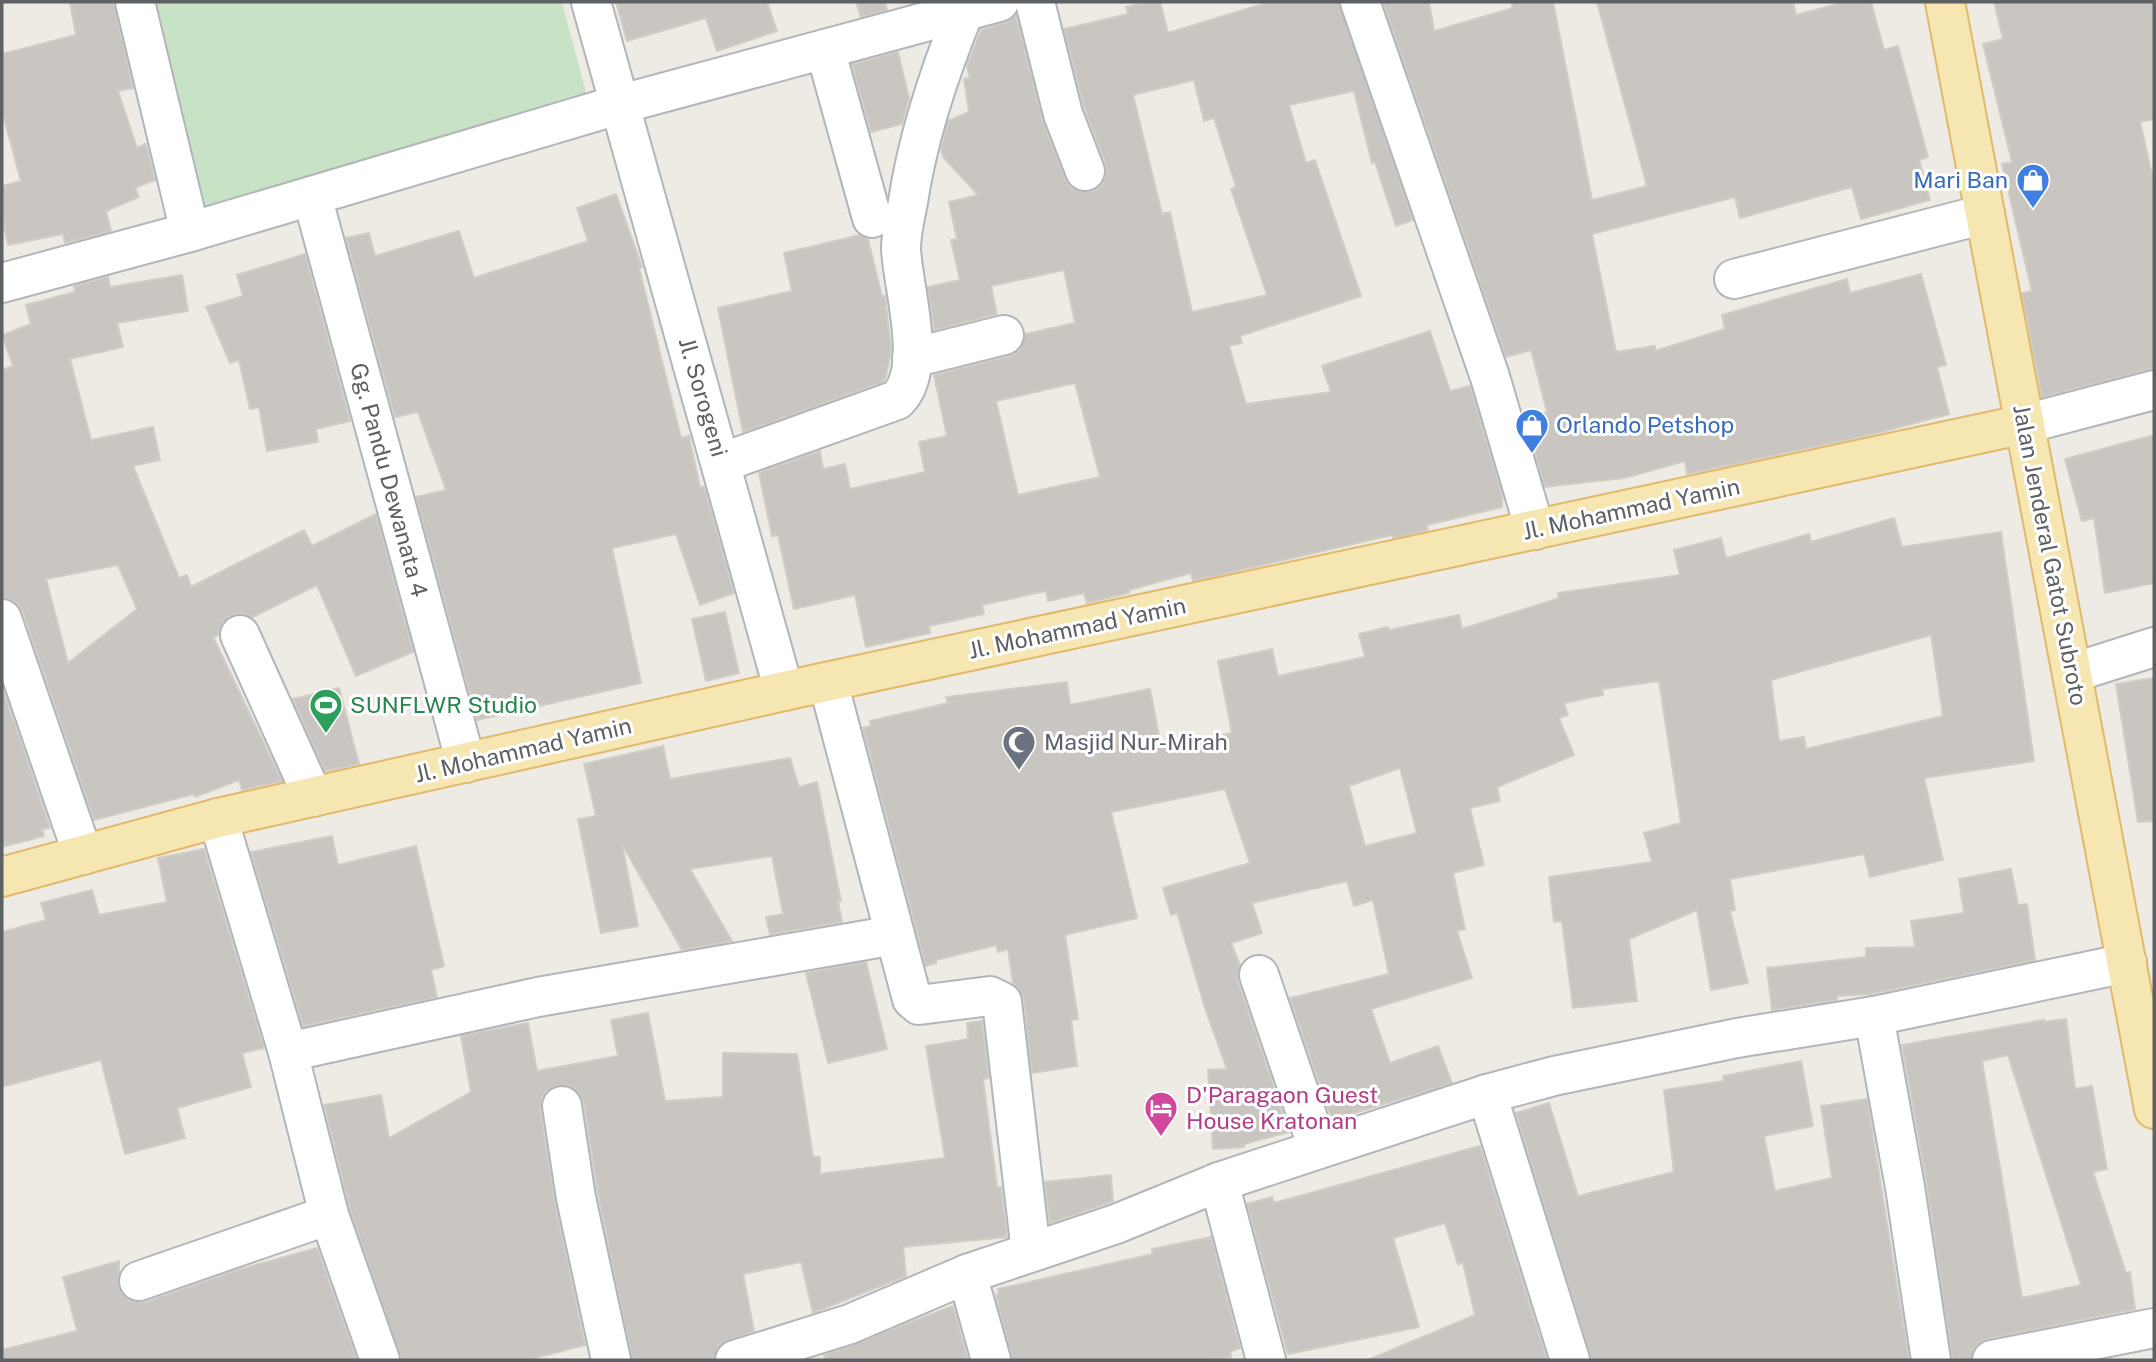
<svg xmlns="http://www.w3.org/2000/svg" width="2156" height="1362" font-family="'Public Sans',sans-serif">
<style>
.green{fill:#c7e2c5}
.building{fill:#c9c6c2;stroke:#d2cdc4;stroke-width:2;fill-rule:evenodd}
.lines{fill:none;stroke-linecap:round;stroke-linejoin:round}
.minor-casing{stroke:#b2b5b9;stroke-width:42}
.major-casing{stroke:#e2b86a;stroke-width:42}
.minor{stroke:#fff;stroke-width:38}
.major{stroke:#f6e6b2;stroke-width:38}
.labels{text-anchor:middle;stroke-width:6;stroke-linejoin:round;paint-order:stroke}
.shop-label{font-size:23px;fill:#366cbe;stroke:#fff;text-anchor:end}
.street-label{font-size:23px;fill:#5d6164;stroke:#fff}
.leisure-label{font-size:23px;fill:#27864d;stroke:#fff;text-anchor:start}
.worship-label{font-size:23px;fill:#5b616d;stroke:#fff;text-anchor:start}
.hotel-label{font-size:23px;fill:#b23c85;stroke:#fff;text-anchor:start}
</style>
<rect width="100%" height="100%" fill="#eeebe5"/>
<path class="green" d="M151,2H562L588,100L200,216Z"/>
<g class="building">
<path d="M70,2H114L133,88L118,91L137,148L146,144L155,180L135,188L139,197L106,211L111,231L65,243L63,234L8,245L2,218V186L21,181L2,111V54L76,35Z"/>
<path d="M616,2H767L777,31L717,51L706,18L627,41Z"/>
<path d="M856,2H885L887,10L861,17Z"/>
<path d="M1148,2H1160L1168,33L1269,2H1339L1413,220L1396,226L1375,162L1372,163L1354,91L1289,105L1306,163L1315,160L1361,296L1240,336L1242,343L1229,346L1246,404L1331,392L1322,366L1430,331L1450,391L1470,386L1502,495V507L1427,525L1428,530L1393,538L1392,535L1193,581L1191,573L1129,590V593L1087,603L1084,593L1048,601L1046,591L982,605L984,614L929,626L930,633L866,647L855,595L794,609L778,535L772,536L759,473L820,451L823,469L845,464L850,489L925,472L919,442L947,436L934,375L1009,356L1020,350L1025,334L1075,323L1064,270L991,286L997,314L934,330L928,287L960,280L951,240L957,239L949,202L978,195L944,158L941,150L948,121L969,112L964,79L970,78L967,66L981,30L1005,23L1016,15L1042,119L1065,179L1071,188L1081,192L1093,191L1102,185L1106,175V164L1084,107L1064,29L1128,14L1126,7ZM1194,80L1204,121L1214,118L1236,187L1231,189L1267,295L1192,312L1170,212L1162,214L1133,95ZM1075,383L1100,477L1018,495L996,401Z"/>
<path d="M1383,2H1429L1434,31L1513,8L1511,2H1553L1592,200L1647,186L1597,2H1793L1796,15L1845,2H1871L1884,50L1898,46L1928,157L1919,160L1930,200L1861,219L1852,187L1740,218L1735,197L1592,234L1616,352L1655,346V351L1725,329L1722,315L1847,279L1850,293L1921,274L1946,365L1937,367L1949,414L1874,434L1687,474L1685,461L1624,478L1545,487L1525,419L1547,412L1531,350L1506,357Z"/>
<path d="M1994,2H2154V119L2140,122L2154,183V368L2042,397L2022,293L2032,291L2002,164L2012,162L1983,44L2003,39Z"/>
<path d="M898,52L909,98L902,124L871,132L852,64Z"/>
<path d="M616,194L642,267L639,268L681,438L689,436L700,487H704L734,593L700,605L676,534L612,548L641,683L477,720L416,497L446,490L418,412L395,417L346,238L369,233L375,256L459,231L474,278L588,241L577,208Z"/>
<path d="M860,235L868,239L882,297L885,296L891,349L886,377L883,382L743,432L718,308L792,291L784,253Z"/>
<path d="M305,254L350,421L316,429L318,442L267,451L259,407L250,409L239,360L230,363L206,307L243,296L237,275Z"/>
<path d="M182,275L188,311L117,323L123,347L70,359L91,440L153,427L160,460L133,466L179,578L187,575L191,587L304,530L312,546L376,514L413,652L356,676L317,585L253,617L242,613L230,615L222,623L218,635L213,637L282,781L242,790L239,780L195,797L194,794L94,820L23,612L16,602L2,598V370L13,366L2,335L31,324L26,305L75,292L74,286L108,277L110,287ZM118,565L137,609L68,663L46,579Z"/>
<path d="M2154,435V583L2105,593L2094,518L2082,521L2065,459Z"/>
<path d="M1894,518L1902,547L2001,532L2034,761L1924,778L1943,860L1870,877L1864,854L1730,879L1735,910L1730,911L1748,983L1711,990L1697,910L1629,939L1637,1001L1573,1008L1562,921L1554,922L1549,877L1652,862L1644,833L1681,823L1659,681L1602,689L1603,695L1564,703L1568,715L1559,718L1574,755L1497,787L1500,801L1470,808L1484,865L1453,873L1465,929L1457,931L1472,978L1371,1009L1390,1063L1438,1046L1452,1083L1332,1120L1290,998L1389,974L1373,900L1354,906L1347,881L1252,903L1262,933L1231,943L1240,965L1238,982L1289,1132L1244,1144V1147L1213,1149L1208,1070L1227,1069L1205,1008L1177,913L1171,915L1163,888L1250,863L1225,789L1111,812L1137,918L1065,935L1078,1019L1071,1020L1077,1066L1032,1073L1024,999L1013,983L1008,949L998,952L996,945L936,960V963L926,966L863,728L871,726L870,721L948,703L946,697L1067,682L1070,705L1150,689L1161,746L1192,742L1232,733L1218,661L1272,649L1278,676L1365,657L1359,634L1388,627L1389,630L1459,615L1462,629L1559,598L1558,593L1680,575L1674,550L1721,538L1726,558L1809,534L1811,542ZM1931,635L1943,716L1806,749L1804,737L1779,741L1771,680ZM1400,768L1417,833L1365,846L1349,786Z"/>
<path d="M725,612L739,673L706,681L692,619Z"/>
<path d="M2154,678V821L2138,822L2116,684Z"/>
<path d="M2,686L50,828L42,829L44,836L2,847Z"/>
<path d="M339,688L359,764L325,771L293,699Z"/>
<path d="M663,746L670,779L790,758L799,787L817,782L841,901L838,902L842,922L770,934L766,917L783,914L772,856L690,869L732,941L682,950L622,844L638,926L601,933L578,819L596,816L584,764Z"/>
<path d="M332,836L338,865L416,846L444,966L431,970L437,997L303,1026L251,852Z"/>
<path d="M204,849L264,1048L242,1053L251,1087L177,1108L185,1138L125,1154L101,1060L2,1087V932L46,920L41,903L92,890L99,915L167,902L158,858Z"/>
<path d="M2011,869L2018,905L2027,904L2035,960L1870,994L1837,996V1000L1772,1010L1767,968L1866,957V948L1915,947L1911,921L1964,913L1959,879Z"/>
<path d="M866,962L887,1049L828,1063L806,973Z"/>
<path d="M648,1013L665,1101L723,1097V1053L797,1054L813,1157H820V1174L945,1158L926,1046L968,1039L967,1023L982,1021L989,1078L983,1079L997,1187H1001L1007,1237L903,1247L906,1276L813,1313L801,1262L743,1274L754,1331L719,1345L713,1360H632L598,1194L584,1103L579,1093L571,1086L558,1085L548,1089L542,1097L540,1109L555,1203L585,1345L527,1360H401L350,1209L324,1105L381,1095L389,1138L471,1092L461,1036L528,1023L537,1071L618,1056L611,1020Z"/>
<path d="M2066,1019L2075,1089L2092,1086L2107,1169L2093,1172L2126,1273L2130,1272L2135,1309L1988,1339L1977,1344L1971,1360H1952L1927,1184L1902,1045L2044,1020V1022ZM2008,1055L2081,1285L2022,1298L1982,1061Z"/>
<path d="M1801,1061L1813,1126L1764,1136L1775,1191L1832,1178L1821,1106L1867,1099L1909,1360H1591L1516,1113L1549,1103L1578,1196L1674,1172L1664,1090L1724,1081L1723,1076Z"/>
<path d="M1480,1146L1547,1360H1368L1475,1315L1463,1263L1458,1264L1445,1223L1393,1238L1419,1327L1288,1354L1247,1204L1272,1197L1274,1203Z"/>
<path d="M1111,1175L1113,1201L1050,1223L1045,1182Z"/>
<path d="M1211,1237L1240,1348L1230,1352L1231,1357L1213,1360H1012L996,1295L999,1294L998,1289L1153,1254L1152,1249Z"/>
<path d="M317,1248L357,1360H3L2,1350L77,1331L63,1277L119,1261V1289L130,1301L146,1302L238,1270Z"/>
<path d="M953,1306L968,1360H825L824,1355Z"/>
</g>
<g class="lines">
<defs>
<g id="minor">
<path d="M135,2L190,232"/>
<path d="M591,2L784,691"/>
<path d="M1035,2L1063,114L1085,171"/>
<path d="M1360,2L1490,377L1535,530"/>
<path d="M825,49L872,218"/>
<path d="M312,196L466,763"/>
<path d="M1734,279L1985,214"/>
<path d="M2,283L190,232L621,104L999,2"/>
<path d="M912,358L1004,335"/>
<path d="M2025,424L2154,390"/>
<path d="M721,463L897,400C929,369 903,290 901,249C901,234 905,217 908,202C918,135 939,73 964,12"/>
<path d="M2,619L83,855"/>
<path d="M240,635L313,797"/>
<path d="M2072,673L2154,647"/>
<path d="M828,682L912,999L919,1005L990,996L1002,1002L1031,1252"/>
<path d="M218,818L288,1052L329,1215L380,1360"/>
<path d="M1259,975L1318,1148"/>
<path d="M1874,1016L1905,1187L1931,1360"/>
<path d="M288,1052L538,997L895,935"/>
<path d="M1487,1094L1570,1360"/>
<path d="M562,1106L576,1198L611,1360"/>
<path d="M1219,1182L1266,1360"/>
<path d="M967,1274L991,1360"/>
<path d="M139,1281L329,1215"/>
<path d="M735,1360L850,1324L967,1274L1116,1224L1219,1182L1487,1094L1554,1076L1737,1038L1874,1016L2127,963"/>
<path d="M1992,1360L2154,1328"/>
</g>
<g id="major">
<path d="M1945,2L2154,1109"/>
<path d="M2,877L218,818L784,691L2025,424"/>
</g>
</defs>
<use href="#minor" class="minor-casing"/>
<use href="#major" class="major-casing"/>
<use href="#minor" class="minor"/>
<use href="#major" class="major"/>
</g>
<defs>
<symbol id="shop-pin" viewBox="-11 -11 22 30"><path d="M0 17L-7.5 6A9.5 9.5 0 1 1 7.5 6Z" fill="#3f7fe0" stroke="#fff"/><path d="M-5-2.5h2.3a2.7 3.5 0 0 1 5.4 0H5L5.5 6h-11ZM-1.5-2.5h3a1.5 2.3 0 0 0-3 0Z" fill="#fff"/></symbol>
<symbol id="stadium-pin" viewBox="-11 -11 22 30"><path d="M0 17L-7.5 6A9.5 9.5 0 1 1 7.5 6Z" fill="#2e9e5b" stroke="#fff"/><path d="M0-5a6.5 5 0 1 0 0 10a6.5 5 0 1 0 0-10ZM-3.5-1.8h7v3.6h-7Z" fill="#fff"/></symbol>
<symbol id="mosque-pin" viewBox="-11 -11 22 30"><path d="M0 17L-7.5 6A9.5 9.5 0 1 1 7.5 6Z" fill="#6b7280" stroke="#fff"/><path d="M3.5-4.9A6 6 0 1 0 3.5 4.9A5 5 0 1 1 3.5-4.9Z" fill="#fff"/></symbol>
<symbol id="hotel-pin" viewBox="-11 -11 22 30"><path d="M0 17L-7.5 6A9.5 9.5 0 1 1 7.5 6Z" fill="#d1479c" stroke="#fff"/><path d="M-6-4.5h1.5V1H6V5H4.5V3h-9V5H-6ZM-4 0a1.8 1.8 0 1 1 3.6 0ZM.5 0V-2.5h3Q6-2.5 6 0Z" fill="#fff"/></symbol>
</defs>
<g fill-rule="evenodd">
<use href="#shop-pin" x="2014" y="161" width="38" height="52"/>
<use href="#shop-pin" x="1513" y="406" width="38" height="52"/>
<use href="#stadium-pin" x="307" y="686" width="38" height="52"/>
<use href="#mosque-pin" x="1000" y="723" width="38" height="52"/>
<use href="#hotel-pin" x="1142" y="1089" width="38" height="52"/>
</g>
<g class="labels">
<g class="shop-label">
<text x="2008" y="188">Mari Ban</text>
<text x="1556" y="433" text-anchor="start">Orlando Petshop</text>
</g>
<g class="street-label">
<text transform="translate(703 397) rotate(74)" y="8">Jl. Sorogeni</text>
<text transform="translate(389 480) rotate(75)" y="8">Gg. Pandu Dewanata 4</text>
<text transform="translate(1631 509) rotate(-12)" y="8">Jl. Mohammad Yamin</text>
<text transform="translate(2050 555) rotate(79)" y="8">Jalan Jenderal Gatot Subroto</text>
<text transform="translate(1077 628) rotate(-12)" y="8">Jl. Mohammad Yamin</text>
<text transform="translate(523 750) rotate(-13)" y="8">Jl. Mohammad Yamin</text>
</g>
<g class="leisure-label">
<text x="350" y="713">SUNFLWR Studio</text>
</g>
<g class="worship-label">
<text x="1044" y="750">Masjid Nur-Mirah</text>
</g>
<g class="hotel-label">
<text x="1186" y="1103">D'Paragaon Guest<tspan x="1186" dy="26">House Kratonan</tspan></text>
</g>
</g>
<rect width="2156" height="1362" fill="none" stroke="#5d6164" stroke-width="7"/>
</svg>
